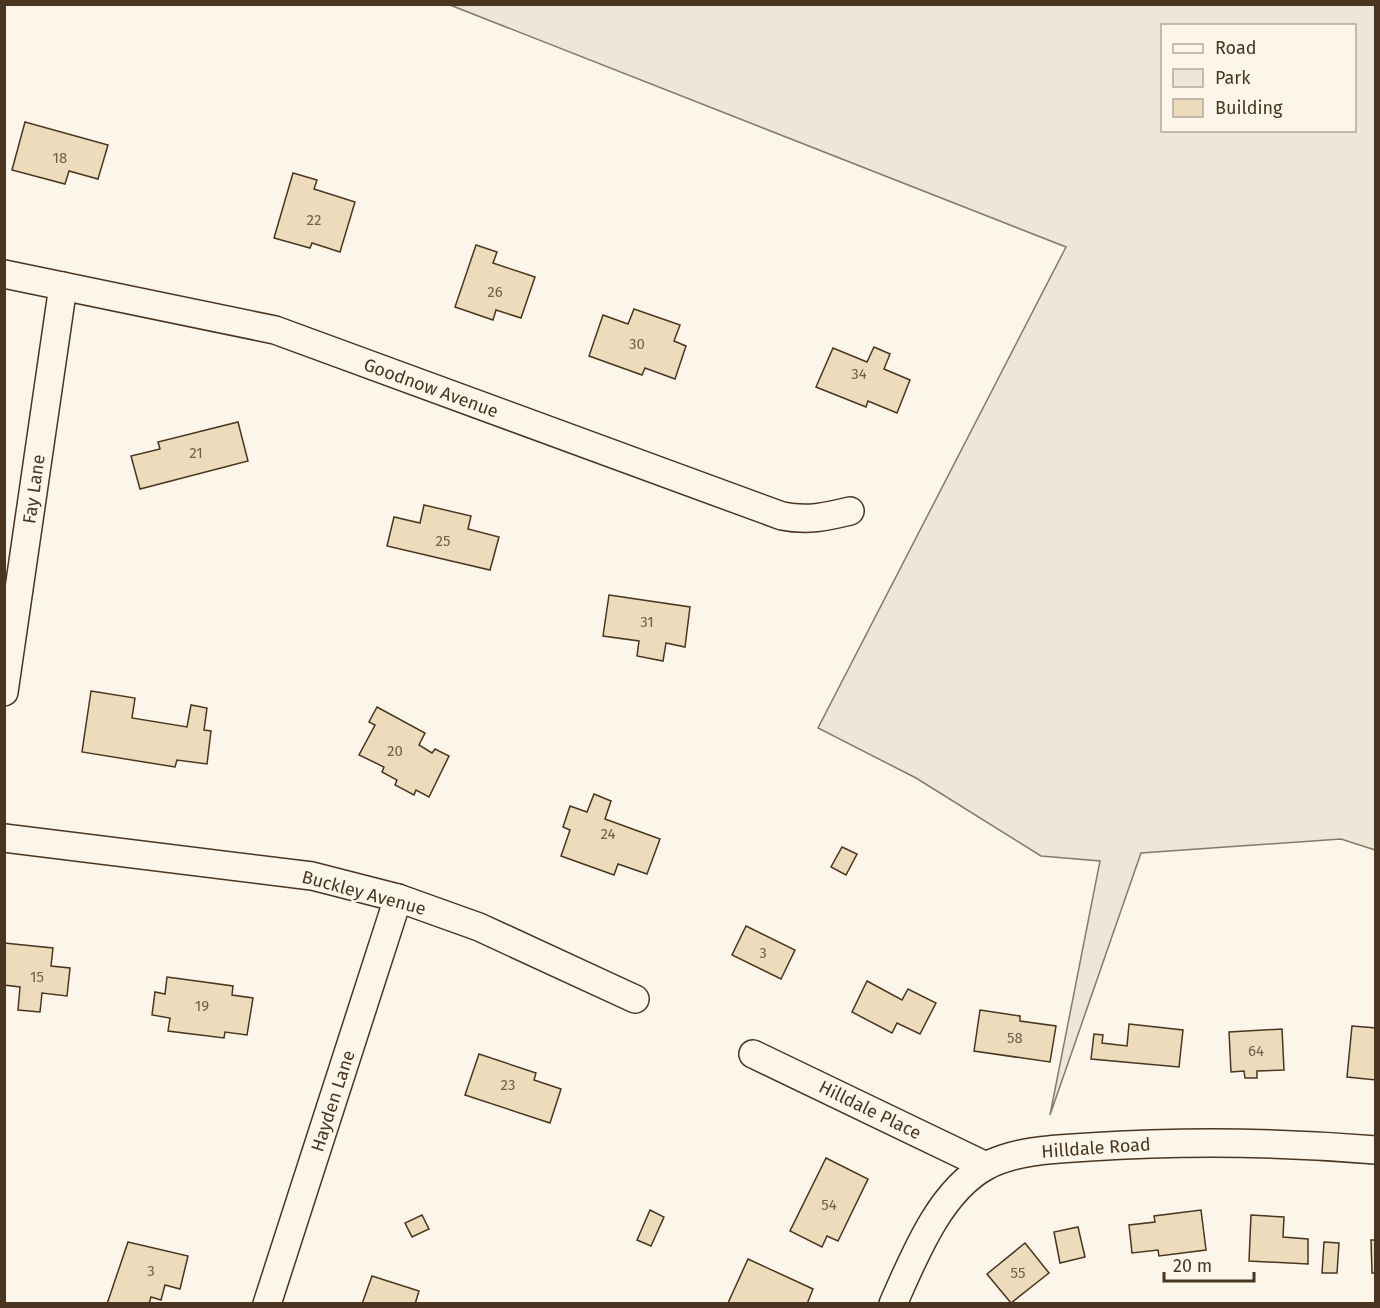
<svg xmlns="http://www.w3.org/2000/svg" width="1380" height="1308" font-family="'Fira Sans',sans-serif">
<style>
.green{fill:#ede6d9;stroke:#887966;stroke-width:1.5;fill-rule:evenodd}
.building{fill:#ecdcbc;stroke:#4a3520;stroke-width:1.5}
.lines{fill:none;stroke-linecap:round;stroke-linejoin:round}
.street-casing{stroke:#4a3520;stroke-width:30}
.street{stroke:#fbf6e9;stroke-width:27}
.labels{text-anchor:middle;stroke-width:4.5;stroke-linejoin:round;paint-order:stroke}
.number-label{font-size:15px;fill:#725f47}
.street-label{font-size:18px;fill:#4a3520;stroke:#fbf6e9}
</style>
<rect width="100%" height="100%" fill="#fbf6e9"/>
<path class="green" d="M450,5H1375V850L1341,839L1141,853L1050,1115L1100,861L1041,856L916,778L818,728L1066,247ZM1162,26H1354V130H1162Z"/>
<g class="building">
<path d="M25,122L108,145L98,179L69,171L65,184L12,170Z"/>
<path d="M293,173L317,180L314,189L355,202L340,252L312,243L310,248L274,238Z"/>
<path d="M476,245L497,252L493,263L535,277L521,318L496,310L493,320L455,307Z"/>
<path d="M634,309L680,325L674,341L686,346L675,379L645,368L642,375L589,356L603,315L628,324Z"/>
<path d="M874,347L890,354L884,369L910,380L897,413L868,401L866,407L816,387L833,348L867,362Z"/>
<path d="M238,422L248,461L140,489L131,456L160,449L158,442Z"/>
<path d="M424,505L471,516L468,529L499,537L490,570L387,546L394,517L420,523Z"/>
<path d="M609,595L690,607L685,647L666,643L663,661L637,656L639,641L603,636Z"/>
<path d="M91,691L135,698L132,718L187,727L191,705L207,708L204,730L211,731L207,764L177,760L175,767L82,752Z"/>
<path d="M377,707L425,733L419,745L432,753L435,749L449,756L429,797L416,790L414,795L395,785L397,780L382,772L384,767L359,755L375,725L369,722Z"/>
<path d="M594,794L611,801L605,819L660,839L647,874L618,864L614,875L561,856L570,830L563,827L570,806L587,812Z"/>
<path d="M842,847L857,854L846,875L831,867Z"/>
<path d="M746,926L795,950L781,979L732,955Z"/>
<path d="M4,943L53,948L51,966L70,968L67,996L42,993L40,1012L18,1010L20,987L4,985Z"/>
<path d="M167,977L233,986L232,995L253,998L247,1035L225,1032L224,1038L168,1031L170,1018L152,1015L155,992L165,994Z"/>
<path d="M867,981L902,1000L908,989L936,1003L920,1034L897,1023L892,1033L852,1012Z"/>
<path d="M980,1010L1020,1016V1021L1056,1026L1050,1062L974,1051Z"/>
<path d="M1129,1024L1183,1030L1179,1067L1091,1059L1094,1034L1103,1035L1102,1043L1127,1046Z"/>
<path d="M1352,1026L1376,1028V1080L1347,1077Z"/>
<path d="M1282,1029L1284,1070L1257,1071V1078H1245L1244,1071L1231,1072L1229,1032Z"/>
<path d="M479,1054L536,1073L534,1080L561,1089L550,1123L465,1095Z"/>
<path d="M826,1158L868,1179L838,1241L827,1236L822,1247L790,1231Z"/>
<path d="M650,1210L664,1217L651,1246L637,1240Z"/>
<path d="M1201,1210L1206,1250L1159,1256L1158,1250L1132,1253L1129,1225L1155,1222L1154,1216Z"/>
<path d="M422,1215L429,1229L412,1237L405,1223Z"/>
<path d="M1251,1215L1284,1217L1283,1237L1308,1239V1264L1249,1261Z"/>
<path d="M1078,1227L1085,1257L1060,1263L1054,1232Z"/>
<path d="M1371,1240H1376V1273H1372Z"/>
<path d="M128,1242L188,1256L180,1289L165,1285L161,1300L151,1297L149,1304H107Z"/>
<path d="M1324,1242L1339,1243L1337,1273H1322Z"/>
<path d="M1025,1243L1049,1273L1011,1303L987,1274Z"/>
<path d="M748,1259L813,1289L807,1304L728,1303Z"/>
<path d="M372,1276L419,1291L415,1304H362Z"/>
</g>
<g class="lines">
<defs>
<g id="street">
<path d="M4,274L275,330L782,516C808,521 825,517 850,511"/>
<path d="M4,692L63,286"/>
<path d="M4,838L312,876L398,898L479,927L635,999"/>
<path d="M753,1054L986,1166"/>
<path d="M267,1304L398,898"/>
<path d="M893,1304C914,1257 939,1192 986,1166C1017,1150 1055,1149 1089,1147C1183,1141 1281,1142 1376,1150"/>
</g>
</defs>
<use href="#street" class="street-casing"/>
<use href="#street" class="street"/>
</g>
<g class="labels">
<g class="number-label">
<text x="60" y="163">18</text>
<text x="314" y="225">22</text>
<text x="495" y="297">26</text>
<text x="637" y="349">30</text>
<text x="859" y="379">34</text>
<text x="196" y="458">21</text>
<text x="443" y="546">25</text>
<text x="647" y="627">31</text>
<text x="395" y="756">20</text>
<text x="608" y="839">24</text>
<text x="763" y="958">3</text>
<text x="37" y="982">15</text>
<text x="202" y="1011">19</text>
<text x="1015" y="1043">58</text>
<text x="1256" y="1056">64</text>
<text x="508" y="1090">23</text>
<text x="829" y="1210">54</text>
<text x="151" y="1276">3</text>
<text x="1018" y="1278">55</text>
</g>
<g class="street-label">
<text transform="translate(431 388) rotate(20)" y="6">Goodnow Avenue</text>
<text transform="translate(34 489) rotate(-82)" y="6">Fay Lane</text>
<text transform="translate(364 893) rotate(15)" y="6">Buckley Avenue</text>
<text transform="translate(333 1101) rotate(-72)" y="6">Hayden Lane</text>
<text transform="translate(870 1110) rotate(26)" y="6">Hilldale Place</text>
<text transform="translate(1096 1148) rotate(-4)" y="6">Hilldale Road</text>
</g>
</g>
<rect width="1380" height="1308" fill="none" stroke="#4a3520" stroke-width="12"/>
<rect x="1161" y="24" width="195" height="108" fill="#fbf6e9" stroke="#b4a999" stroke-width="1.5"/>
<rect x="1173" y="44" width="30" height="9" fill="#fbf6e9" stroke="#b4a999" stroke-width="1.5"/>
<text x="1215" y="54" font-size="18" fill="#4a3520">Road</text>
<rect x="1173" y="69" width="30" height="18" fill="#ede6d9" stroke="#b4a999" stroke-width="1.5"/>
<text x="1215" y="84" font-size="18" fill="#4a3520">Park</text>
<rect x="1173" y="99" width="30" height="18" fill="#ecdcbc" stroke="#b4a999" stroke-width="1.5"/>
<text x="1215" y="114" font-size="18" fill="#4a3520">Building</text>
<path d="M1164 1272v9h90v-9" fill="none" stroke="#4a3520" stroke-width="3"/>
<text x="1173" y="1272" font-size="18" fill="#4a3520" stroke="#fbf6e9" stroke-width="4.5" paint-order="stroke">20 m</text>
</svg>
